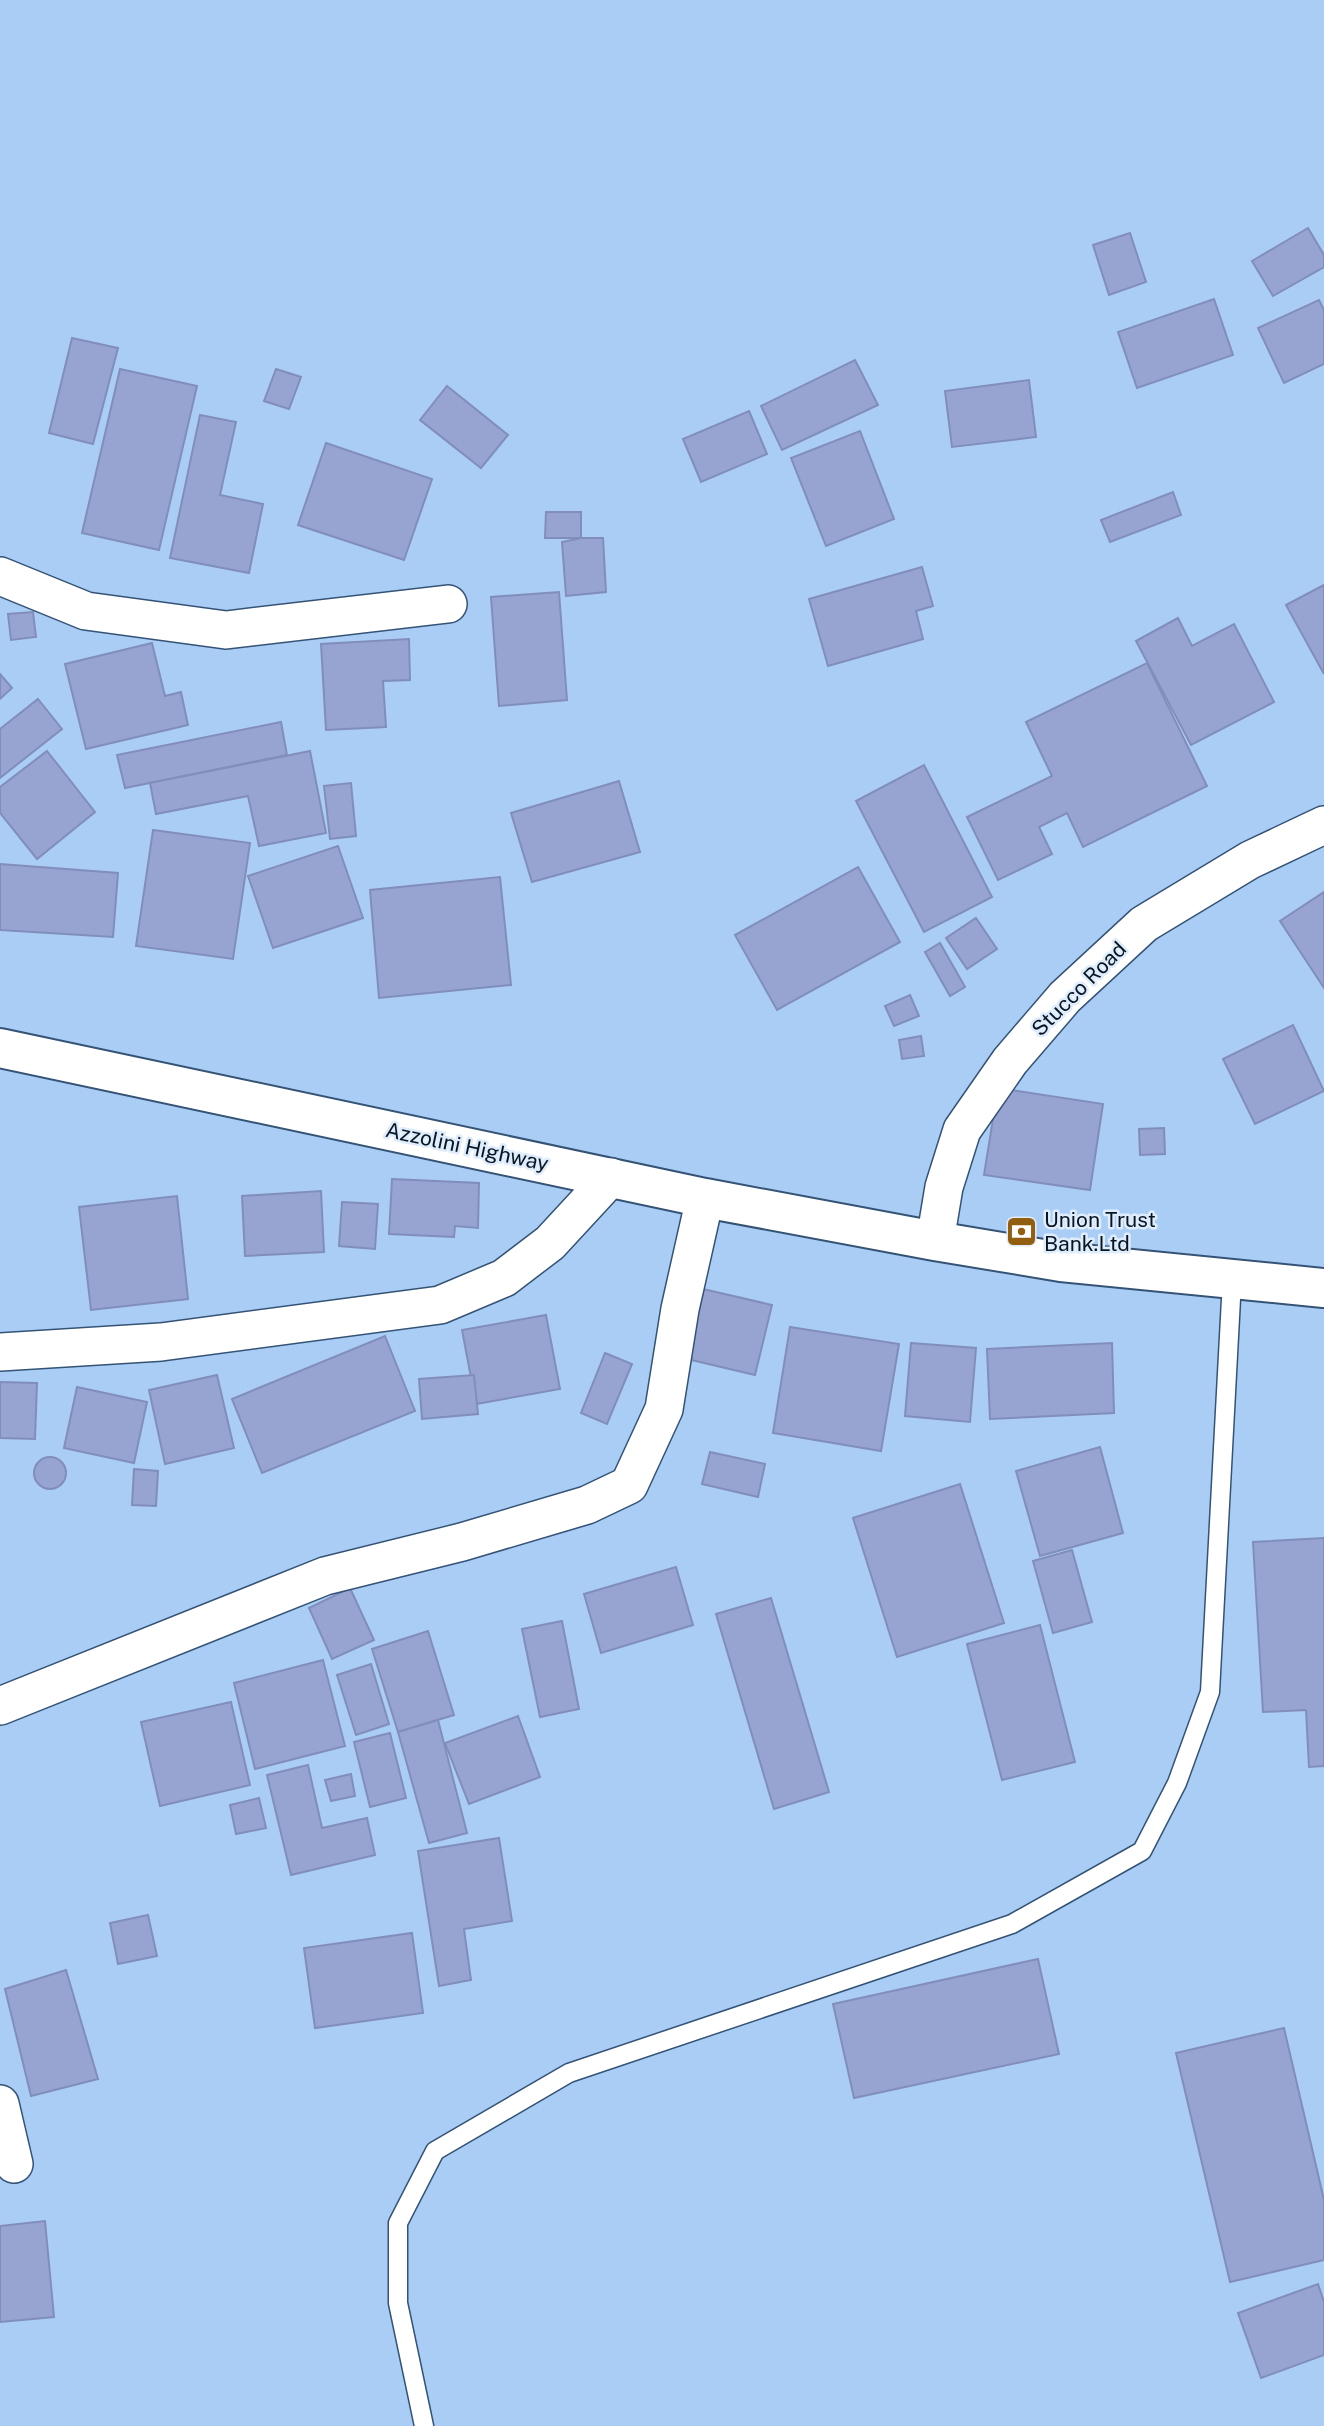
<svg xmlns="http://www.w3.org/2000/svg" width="1324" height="2426" font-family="'Public Sans',sans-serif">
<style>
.building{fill:#97a4d2;stroke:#818ebb;stroke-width:2}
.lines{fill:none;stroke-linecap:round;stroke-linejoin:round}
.lane-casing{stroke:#345375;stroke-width:21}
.street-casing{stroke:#345375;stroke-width:40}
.primary-casing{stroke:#345375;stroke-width:42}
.lane{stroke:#fff;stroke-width:18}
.street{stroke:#fff;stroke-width:37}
.primary{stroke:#fff;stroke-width:38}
.labels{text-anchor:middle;stroke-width:5;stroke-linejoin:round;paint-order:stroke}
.street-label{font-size:21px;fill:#081522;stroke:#deecfc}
.poi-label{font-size:21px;fill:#081522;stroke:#deecfc;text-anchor:start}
</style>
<rect width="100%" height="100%" fill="#aacdf5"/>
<g class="building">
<path d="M1308,228L1324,255V267L1273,296L1252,261Z"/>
<path d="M1130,233L1146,282L1109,295L1093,245Z"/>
<path d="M1214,299L1233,355L1137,388L1118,332Z"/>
<path d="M1319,300L1324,310V364L1284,383L1258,328Z"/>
<path d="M72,338L118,348L93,444L49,433Z"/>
<path d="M855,360L878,405L782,450L761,406Z"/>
<path d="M120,369L197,386L159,550L82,533Z"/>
<path d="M276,369L301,377L289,409L264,401Z"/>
<path d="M1029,380L1036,437L952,447L945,391Z"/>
<path d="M447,386L508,435L481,468L420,420Z"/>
<path d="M749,411L767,454L701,482L683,439Z"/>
<path d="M200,415L236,422L220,495L263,504L249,573L170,558Z"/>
<path d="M860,431L894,519L826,546L791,458Z"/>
<path d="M326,443L432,479L404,560L298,525Z"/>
<path d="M1173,492L1181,515L1110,542L1101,520Z"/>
<path d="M546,512H581V538H545Z"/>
<path d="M581,538H603L606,592L566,596L562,542Z"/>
<path d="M922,567L933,606L916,611L923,639L828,666L809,599Z"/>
<path d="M1324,585V674L1286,605Z"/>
<path d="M559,592L567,700L499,706L491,597Z"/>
<path d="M33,612L36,637L11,640L8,614Z"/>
<path d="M1178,618L1192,646L1234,624L1274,702L1191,745L1136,641Z"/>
<path d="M409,639L410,680L383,681L386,727L326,730L321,644Z"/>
<path d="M152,643L165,696L181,692L188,725L86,749L65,664Z"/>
<path d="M1147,663L1207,786L1083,847L1067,813L1039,827L1052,854L998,880L967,817L1052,776L1026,722Z"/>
<path d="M0,674L12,688L0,699Z"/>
<path d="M38,699L62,729L0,778V729Z"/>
<path d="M281,722L287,755L125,788L117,755Z"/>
<path d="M47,751L95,812L37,859L0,813V787Z"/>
<path d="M310,751L326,833L259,846L248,796L156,814L150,783Z"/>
<path d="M924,765L992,897L924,932L856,801Z"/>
<path d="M619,781L640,852L532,882L511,813Z"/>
<path d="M351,783L356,836L330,839L324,786Z"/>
<path d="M153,830L250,843L233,959L136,946Z"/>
<path d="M338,846L363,918L273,948L248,876Z"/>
<path d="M0,864L118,873L113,937L0,930Z"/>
<path d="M858,867L900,942L777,1010L735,935Z"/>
<path d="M500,877L511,985L379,998L370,890Z"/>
<path d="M1324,892V988L1280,921Z"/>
<path d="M976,918L997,949L967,969L946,938Z"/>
<path d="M940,943L965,987L950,996L925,952Z"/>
<path d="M910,995L919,1016L894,1026L885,1006Z"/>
<path d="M1293,1025L1324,1091L1255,1124L1223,1059Z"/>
<path d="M921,1036L924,1056L902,1059L899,1040Z"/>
<path d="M998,1088L1103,1104L1090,1190L984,1175Z"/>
<path d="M1164,1128L1165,1154L1140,1155L1139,1129Z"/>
<path d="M392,1179L479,1183L478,1228L455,1226L454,1237L389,1234Z"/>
<path d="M321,1191L324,1252L245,1256L242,1196Z"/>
<path d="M177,1196L188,1299L91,1310L79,1207Z"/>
<path d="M342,1202L378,1204L375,1249L339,1246Z"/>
<path d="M703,1289L772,1305L755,1375L687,1359Z"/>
<path d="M546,1315L560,1389L476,1404L462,1330Z"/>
<path d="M790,1327L899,1344L881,1451L773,1433Z"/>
<path d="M385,1336L415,1411L262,1473L232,1399Z"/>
<path d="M911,1343L976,1348L970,1422L905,1416Z"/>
<path d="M1112,1343L1114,1413L990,1419L987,1349Z"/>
<path d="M605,1353L632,1364L607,1424L581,1413Z"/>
<path d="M217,1375L234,1448L165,1464L149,1390Z"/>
<path d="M474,1375L478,1414L422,1419L419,1379Z"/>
<path d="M0,1382L37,1383L35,1439L0,1438Z"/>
<path d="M77,1387L147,1402L134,1463L64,1448Z"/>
<path d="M1100,1447L1123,1533L1040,1556L1016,1471Z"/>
<path d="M710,1452L765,1464L758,1497L702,1484Z"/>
<circle cx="50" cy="1473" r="16"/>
<path d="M134,1469L158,1471L156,1506L132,1505Z"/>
<path d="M960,1484L1004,1623L897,1657L853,1518Z"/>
<path d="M1324,1538V1766L1309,1767L1306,1710L1263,1712L1253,1542Z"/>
<path d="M1072,1550L1092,1622L1053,1633L1033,1561Z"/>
<path d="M676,1567L693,1625L601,1653L584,1594Z"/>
<path d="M350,1588L374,1640L332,1659L309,1608Z"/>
<path d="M771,1598L829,1792L774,1809L716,1614Z"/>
<path d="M562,1621L579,1709L540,1717L522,1629Z"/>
<path d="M1040,1625L1075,1762L1002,1780L967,1644Z"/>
<path d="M428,1631L454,1715L398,1732L372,1649Z"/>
<path d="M323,1660L345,1746L255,1769L234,1683Z"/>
<path d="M371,1664L389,1724L356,1735L337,1675Z"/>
<path d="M231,1702L250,1785L160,1806L141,1722Z"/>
<path d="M518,1716L540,1777L469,1804L445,1743Z"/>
<path d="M438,1720L467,1833L429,1843L398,1732Z"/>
<path d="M390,1733L406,1798L370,1807L354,1742Z"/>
<path d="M308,1765L322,1828L367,1818L375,1855L291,1875L267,1775Z"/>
<path d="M351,1774L355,1796L331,1801L325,1780Z"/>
<path d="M259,1798L266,1828L236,1834L230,1805Z"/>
<path d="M499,1838L512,1921L464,1929L471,1980L439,1986L418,1851Z"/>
<path d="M148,1915L157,1956L118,1964L110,1923Z"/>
<path d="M412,1933L423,2013L315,2028L304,1948Z"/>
<path d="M1038,1959L1059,2054L854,2098L833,2004Z"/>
<path d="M66,1970L98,2079L31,2096L5,1989Z"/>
<path d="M1284,2028L1324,2200V2260L1230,2282L1176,2053Z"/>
<path d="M45,2221L54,2317L0,2322V2226Z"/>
<path d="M1318,2284L1324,2302V2355L1261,2378L1238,2313Z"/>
</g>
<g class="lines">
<defs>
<path id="lane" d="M424,2426L398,2303V2223L435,2151L569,2073L1012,1924L1142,1851L1177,1783L1210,1692L1232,1280"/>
<g id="street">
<path d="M0,576L86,611L226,630L448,604"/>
<path d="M935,1241L944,1187L962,1130L1010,1061L1065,997L1144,924L1250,860L1324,825"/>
<path d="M0,1352L161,1342L440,1305L504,1278L550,1243L611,1177"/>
<path d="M0,1706L325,1576L462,1542L587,1505L629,1485L664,1409L680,1309L705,1198"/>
<path d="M0,2104L14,2164"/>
</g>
<path id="primary" d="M0,1048L705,1198L935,1241L1061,1262L1324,1288"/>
</defs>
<use href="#lane" class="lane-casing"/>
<use href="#street" class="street-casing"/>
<use href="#primary" class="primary-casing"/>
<use href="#lane" class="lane"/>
<use href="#street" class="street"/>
<use href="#primary" class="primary"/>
</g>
<defs>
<symbol id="bank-square" viewBox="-11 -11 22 22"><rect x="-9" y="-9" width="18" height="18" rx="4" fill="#925f10" stroke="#deecfc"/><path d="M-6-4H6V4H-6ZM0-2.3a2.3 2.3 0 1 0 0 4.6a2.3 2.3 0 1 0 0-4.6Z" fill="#fff"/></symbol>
</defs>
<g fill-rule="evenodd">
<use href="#bank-square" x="1004" y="1214" width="35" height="35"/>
</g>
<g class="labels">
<g class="street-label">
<text transform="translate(1079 989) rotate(-45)" y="7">Stucco Road</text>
<text transform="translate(467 1147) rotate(12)" y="7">Azzolini Highway</text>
</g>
<g class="poi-label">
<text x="1044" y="1227">Union Trust<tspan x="1044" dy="24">Bank.Ltd</tspan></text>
</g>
</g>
</svg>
